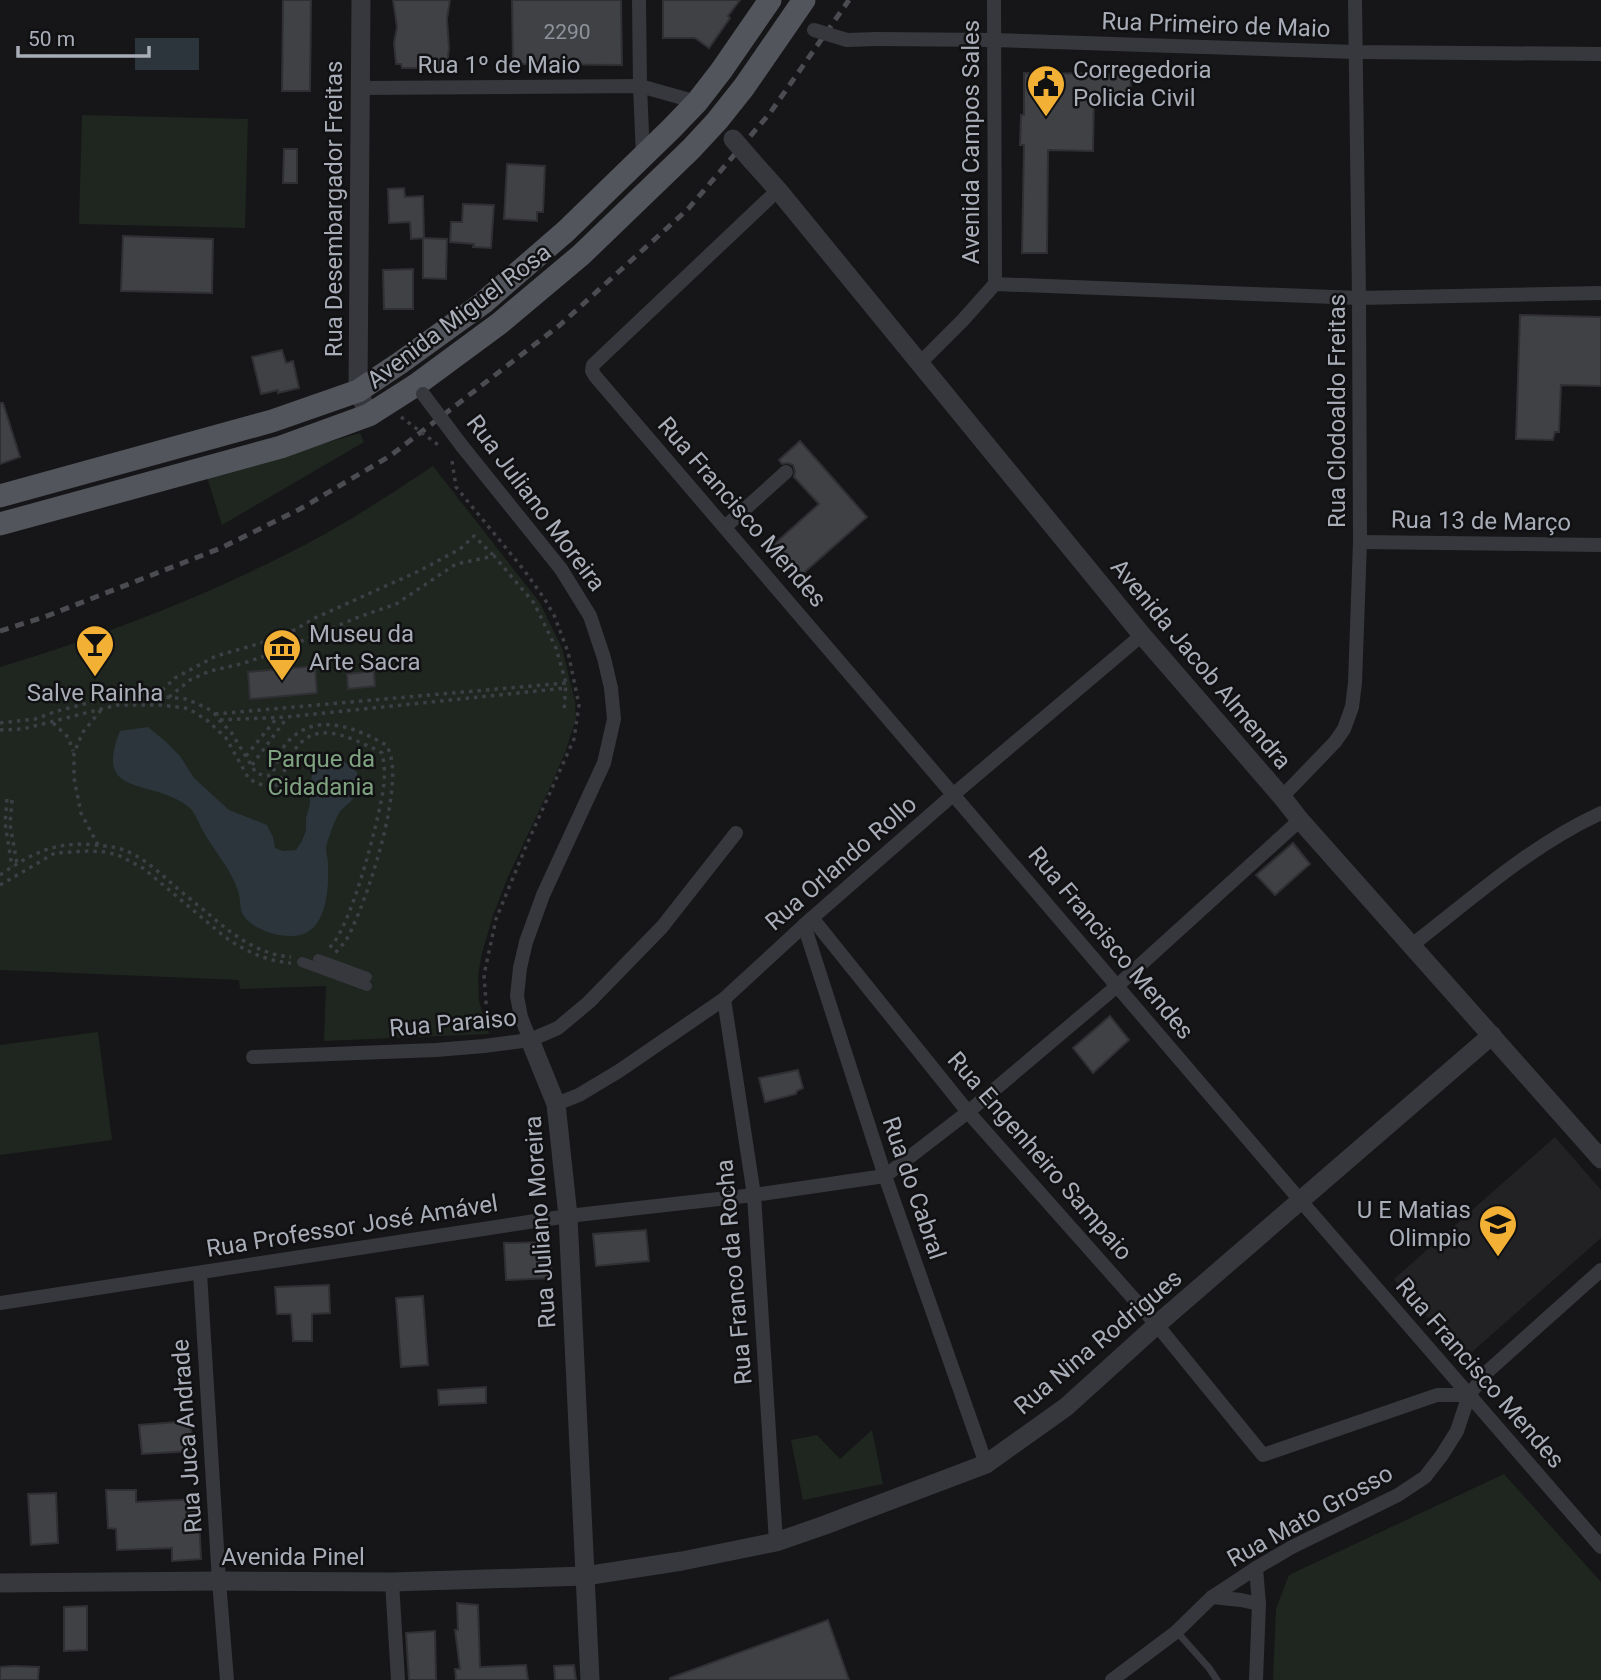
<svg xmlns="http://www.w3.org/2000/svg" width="1601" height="1680" font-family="Roboto,sans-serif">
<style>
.built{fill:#222225}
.green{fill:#1e261f}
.water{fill:#2c353c}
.building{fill:#404145;stroke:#303034;stroke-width:2}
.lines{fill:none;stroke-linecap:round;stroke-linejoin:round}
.path{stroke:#3d3f44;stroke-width:3.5;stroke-dasharray:3.5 5;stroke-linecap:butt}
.service{stroke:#37383d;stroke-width:7}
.pedestrian{stroke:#37383d;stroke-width:10}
.minor{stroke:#37383d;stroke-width:14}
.tertiary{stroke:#37383d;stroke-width:19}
.primary{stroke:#53555c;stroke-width:23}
.rail{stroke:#4a4c52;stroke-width:5;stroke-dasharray:9 7;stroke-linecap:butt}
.path-bridge{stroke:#3d3f44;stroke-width:3.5;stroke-dasharray:3.5 5;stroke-linecap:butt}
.minor-bridge{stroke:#37383d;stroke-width:14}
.tertiary-bridge{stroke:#37383d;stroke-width:19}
.labels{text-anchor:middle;stroke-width:5;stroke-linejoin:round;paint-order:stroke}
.number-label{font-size:21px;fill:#8e929b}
.street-label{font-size:24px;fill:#a8adb8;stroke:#111113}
.poi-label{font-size:24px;fill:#a8adb8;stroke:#111113;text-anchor:start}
.park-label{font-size:24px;fill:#7fa381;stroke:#111113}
</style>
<rect width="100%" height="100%" fill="#161618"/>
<path class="built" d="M1555,1137L1601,1190V1238L1464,1359L1394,1279Z"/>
<g class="green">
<path d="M82,115L248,119L245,228L79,224Z"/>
<path d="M360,433L364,442L222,525L207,477Z"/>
<path d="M433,466L540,603L562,648L575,701L576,719L566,750L553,781L507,879L493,916L482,953L478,975L479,1001L489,1034L324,1041L326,986L240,989L239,980L0,970V667C112,633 222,590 325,534C362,513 397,490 433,466Z"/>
<path d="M98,1032L112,1140L0,1155V1045Z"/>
<path d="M872,1430L883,1484L803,1500L791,1440L817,1435L840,1459Z"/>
<path d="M1504,1474L1601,1582V1680H1273L1276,1609L1289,1575Z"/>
</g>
<g class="water">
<rect x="135" y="38" width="64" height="32"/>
<path d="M148,727L165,741L180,756L194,778L229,810L267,825L273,837L275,848L283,851L296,850L302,841L306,830V818L310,804L309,788L313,772L326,757L341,759L357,772C357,778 358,787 356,793C353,802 344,806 339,813C335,820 327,841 326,848C326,853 328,859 328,864C329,890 327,936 292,936C277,937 253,929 244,916C239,910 241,898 238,891C231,869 214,851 203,831C199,824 196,814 190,808C154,777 92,800 120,731Z"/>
</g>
<g class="building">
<path d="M283,0H311L310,91H282Z"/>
<path d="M393,0H450L447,19L449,48L447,64L442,63V68H402L401,64H396L394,43L397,27Z"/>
<path d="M512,0H621L622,65L513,64Z"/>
<path d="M663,0H740L728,16L730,18L709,48L695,38H663Z"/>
<path d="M1024,73L1131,74L1130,98L1094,97L1093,151L1048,150L1047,253H1022L1024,145H1020L1021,115H1024Z"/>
<path d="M284,149H297V183H283Z"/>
<path d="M507,164L545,166L543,212H537V221L504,219Z"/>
<path d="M404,188L405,197L423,196L424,238L411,239L410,222L389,223L388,189Z"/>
<path d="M463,204L494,205L491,248L473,247L474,244L450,242L451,222H462Z"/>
<path d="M123,236L213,239L212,293L121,291Z"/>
<path d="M423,238L447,239L446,279L423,278Z"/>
<path d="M413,269V309H384L383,270Z"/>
<path d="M1520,315L1601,317V386L1561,385L1559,432H1555L1553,440L1516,439Z"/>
<path d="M282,350L286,363L293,361L299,388L278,393V390L261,394L252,357Z"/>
<path d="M0,403H3L20,457L0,464Z"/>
<path d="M800,441L867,517L799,577L772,546L819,504L794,477L795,471L793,465L788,463L782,464L779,460Z"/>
<path d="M315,666L317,693L250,699L248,672Z"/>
<path d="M374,671L375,686L348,689L347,674Z"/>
<path d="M1293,843L1310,864L1275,895L1256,875Z"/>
<path d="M1110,1016L1129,1040L1093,1073L1073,1048Z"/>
<path d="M798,1070L803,1088L797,1091L796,1094L765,1102L759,1078Z"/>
<path d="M646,1230L649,1261L596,1266L593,1234Z"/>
<path d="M549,1242L552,1278L506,1280L504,1243Z"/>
<path d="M329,1285L330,1313L312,1314V1341H293L291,1314H277L275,1287Z"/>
<path d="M423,1296L428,1365L401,1367L396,1298Z"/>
<path d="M486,1387V1403L439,1405L438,1390Z"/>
<path d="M190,1421L194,1451L142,1454L139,1425Z"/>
<path d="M106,1490H136V1502L198,1499L201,1559L172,1561V1548L117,1550L116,1529L108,1528Z"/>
<path d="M56,1493L58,1543L31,1545L28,1494Z"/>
<path d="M457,1603L478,1605L480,1667L526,1665L528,1680H456L455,1669H460L455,1630H458Z"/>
<path d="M87,1606V1650L64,1651V1607Z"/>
<path d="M828,1620L849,1680H670V1678Z"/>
<path d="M435,1631L436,1680H409L406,1633Z"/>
<path d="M574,1665L576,1680H555L554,1666Z"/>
<path d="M13,1666L39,1667L38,1680H0V1667Z"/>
</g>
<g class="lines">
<g class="path">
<path d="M452,461L456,487L524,570L544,598L554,615L568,652L579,705L574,739L527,844L496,919L484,975L487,1016L494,1029"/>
<path d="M156,696L175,678L216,656L258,644L289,633L315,618L421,570L460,549L474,536L493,555"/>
<path d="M169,697L190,680L210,671L241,664L271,654L356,618L396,604L456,564L494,556L534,603L556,648L566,683"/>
<path d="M215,714L566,683L564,711"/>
<path d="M220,720L286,717L566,688"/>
<path d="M0,723L35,719L54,712L107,698L146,695L186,699L207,708L215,714L219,720L231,732L256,773L266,776L271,775C277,766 278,754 285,745C313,710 355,727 386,745C408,776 369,893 353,926C349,937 343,945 335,953"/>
<path d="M53,723L68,737L73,751"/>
<path d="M0,730L23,729L117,705H160L185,708L194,712L208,721L226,738L249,779L264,786L275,787C285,776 286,760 296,748C313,726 335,732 357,741C365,745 374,748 382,753C385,766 385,778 383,791C378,822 351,929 329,948"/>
<path d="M246,756L276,719"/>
<path d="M252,765L286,719"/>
<path d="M7,799L5,823L12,867"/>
<path d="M12,800L10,824L17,864"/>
<path d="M98,845L81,813L74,778V753L83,732L101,710"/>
<path d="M0,875C32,853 55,841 95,845C107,846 119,847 131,853C149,862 163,876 178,889C189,898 200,907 211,916C234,936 260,955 291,957"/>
<path d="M0,885L55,853L87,851L105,852L118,855L143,868L225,937C245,951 266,961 291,963"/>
</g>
<path class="service" d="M1177,1632L1209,1668L1217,1680"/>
<g class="pedestrian">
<path d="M318,959L367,977"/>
<path d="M302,962L367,986"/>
</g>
<g class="minor">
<path d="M639,0L640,86L643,157"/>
<path d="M994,0L995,284"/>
<path d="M877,39L993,40L1356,52L1601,54"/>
<path d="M359,88L640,86L697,102"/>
<path d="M778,190L593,365L592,371L595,376L1300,1200L1601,1547"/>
<path d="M919,364L963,320L995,284L1359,298L1601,293"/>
<path d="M462,446L561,569L590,616L604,658L611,688L614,719L604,763L543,895L526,942L520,968L517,996L521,1017L530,1040"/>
<path d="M725,527L786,472"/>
<path d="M1360,542L1601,545"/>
<path d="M1282,797L1335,742L1344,729L1352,707L1355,683L1360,542L1359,298L1355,0"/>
<path d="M812,918L968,1112L1157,1325L1263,1455L1437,1395H1469"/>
<path d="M804,925L885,1176L986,1464"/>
<path d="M1412,945C1473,898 1531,845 1601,813"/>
<path d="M724,999L754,1195L776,1542"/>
<path d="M253,1057L436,1050L484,1046L530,1040L558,1028L589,1002L662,927L736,833"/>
<path d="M556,1104L579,1095L619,1071L724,999L812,918L954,794L1142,635"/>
<path d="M200,1273L219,1581L227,1680"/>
<path d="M0,1303L568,1216L754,1195L885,1176L968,1112L1117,986L1300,820"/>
<path d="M1256,1568L1259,1604L1256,1680"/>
<path d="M392,1582L398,1680"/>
<path d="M1212,1597L1241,1600L1259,1604"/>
<path d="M1112,1680L1176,1632L1212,1597L1256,1568L1292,1547L1398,1495L1425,1477L1442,1455L1457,1431L1469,1395L1487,1372L1601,1270"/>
</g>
<g class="tertiary">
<path d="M361,0L358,391L369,415"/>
<path d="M752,161L778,190L1142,635L1282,797L1300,820L1601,1159"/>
<path d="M530,1040L556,1104L568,1216L590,1680"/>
<path d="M0,1583L219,1581L392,1582L585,1576L682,1561L776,1542L825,1525L986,1464L1066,1407L1161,1321L1492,1035"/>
</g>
<g class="primary">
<path d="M0,496L272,421L358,391L400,363L483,303L566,231L671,129L697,102L721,71L770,0"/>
<path d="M0,524L281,447L369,415L416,385L500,323L581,255L691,149L717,121L744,87L804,0"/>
</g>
<path class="rail" d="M0,631L47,616L221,548L300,509L390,456L560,325L688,209L770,113L849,0"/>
<path class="path-bridge" d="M401,417L441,447"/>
<g class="minor-bridge">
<path d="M814,30L847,40L877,39"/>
<path d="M423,394L462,446"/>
</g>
<path class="tertiary-bridge" d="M733,139L752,161"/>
</g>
<defs>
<symbol id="civic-pin" viewBox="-11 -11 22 30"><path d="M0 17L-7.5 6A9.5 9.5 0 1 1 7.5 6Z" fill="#f2b134" stroke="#111113"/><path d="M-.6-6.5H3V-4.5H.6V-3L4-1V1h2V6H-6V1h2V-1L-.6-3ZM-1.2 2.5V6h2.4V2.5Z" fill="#111"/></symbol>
<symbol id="bar-pin" viewBox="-11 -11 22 30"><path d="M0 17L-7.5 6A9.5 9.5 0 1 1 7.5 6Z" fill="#f2b134" stroke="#111113"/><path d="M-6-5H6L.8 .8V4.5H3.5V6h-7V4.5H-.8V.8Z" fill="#111"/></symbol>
<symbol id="museum-pin" viewBox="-11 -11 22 30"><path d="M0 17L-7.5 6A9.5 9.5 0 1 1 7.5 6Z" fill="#f2b134" stroke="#111113"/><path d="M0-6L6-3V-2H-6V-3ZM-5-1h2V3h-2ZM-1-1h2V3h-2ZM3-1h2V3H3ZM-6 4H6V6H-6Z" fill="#111"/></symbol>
<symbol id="school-pin" viewBox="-11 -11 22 30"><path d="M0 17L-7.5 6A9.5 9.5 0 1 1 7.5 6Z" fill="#f2b134" stroke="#111113"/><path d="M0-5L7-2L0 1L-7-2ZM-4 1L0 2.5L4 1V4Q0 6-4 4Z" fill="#111"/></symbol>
</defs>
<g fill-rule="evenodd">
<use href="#civic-pin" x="1024" y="62" width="44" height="60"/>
<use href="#bar-pin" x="73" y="622" width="44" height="60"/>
<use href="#museum-pin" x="260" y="626" width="44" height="60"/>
<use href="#school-pin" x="1476" y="1202" width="44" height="60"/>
</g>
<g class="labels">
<g class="number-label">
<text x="567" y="39">2290</text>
</g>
<g class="street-label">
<text transform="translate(1216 25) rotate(2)" y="8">Rua Primeiro de Maio</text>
<text x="499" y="73">Rua 1º de Maio</text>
<text transform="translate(971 142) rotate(-90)" y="8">Avenida Campos Sales</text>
<text transform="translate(334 209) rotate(-90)" y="8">Rua Desembargador Freitas</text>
<text transform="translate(459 316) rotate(-37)" y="8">Avenida Miguel Rosa</text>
<text transform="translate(1337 411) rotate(-90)" y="8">Rua Clodoaldo Freitas</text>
<text transform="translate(536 503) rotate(53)" y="8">Rua Juliano Moreira</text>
<text transform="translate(742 512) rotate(49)" y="8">Rua Francisco Mendes</text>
<text transform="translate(1481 521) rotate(1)" y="8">Rua 13 de Março</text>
<text transform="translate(1201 664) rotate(50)" y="8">Avenida Jacob Almendra</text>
<text transform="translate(841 863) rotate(-41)" y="8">Rua Orlando Rollo</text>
<text transform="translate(1111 943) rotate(50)" y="8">Rua Francisco Mendes</text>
<text transform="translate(453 1023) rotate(-5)" y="8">Rua Paraiso</text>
<text transform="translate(1040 1156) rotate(49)" y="8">Rua Engenheiro Sampaio</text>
<text transform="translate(914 1188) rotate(71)" y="8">Rua do Cabral</text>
<text transform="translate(540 1222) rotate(-94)" y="8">Rua Juliano Moreira</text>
<text transform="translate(352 1226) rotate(-9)" y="8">Rua Professor José Amável</text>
<text transform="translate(734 1272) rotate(-95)" y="8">Rua Franco da Rocha</text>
<text transform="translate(1098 1342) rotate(-40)" y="8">Rua Nina Rodrigues</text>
<text transform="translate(1480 1373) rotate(49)" y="8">Rua Francisco Mendes</text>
<text transform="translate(187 1436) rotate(-94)" y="8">Rua Juca Andrade</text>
<text transform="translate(1310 1516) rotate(-29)" y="8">Rua Mato Grosso</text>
<text x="293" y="1565">Avenida Pinel</text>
</g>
<g class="poi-label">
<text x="1073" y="78">Corregedoria<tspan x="1073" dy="28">Policia Civil</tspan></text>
<text x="309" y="642">Museu da<tspan x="309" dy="28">Arte Sacra</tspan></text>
<text x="95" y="701" text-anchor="middle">Salve Rainha</text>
<text x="1471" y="1218" text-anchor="end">U E Matias<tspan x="1471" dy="28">Olimpio</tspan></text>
</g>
<g class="park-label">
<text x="321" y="767">Parque da<tspan x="321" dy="28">Cidadania</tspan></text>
</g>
</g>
<path d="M18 46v10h131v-10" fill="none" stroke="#a8adb8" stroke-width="3.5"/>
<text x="28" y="46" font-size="21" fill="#a8adb8" stroke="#111113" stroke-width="5" paint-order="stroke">50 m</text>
</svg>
